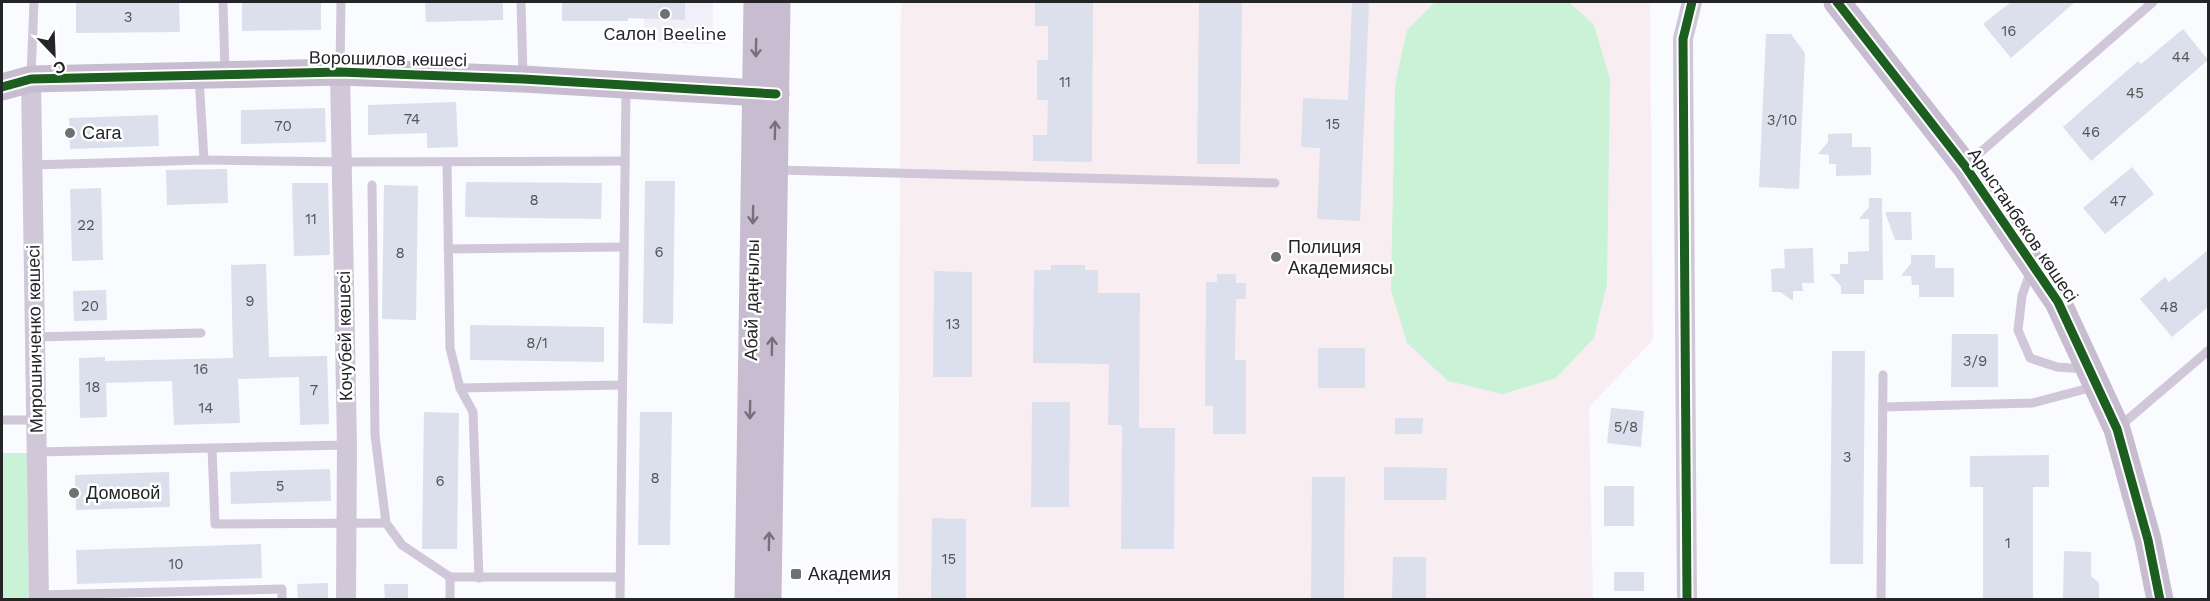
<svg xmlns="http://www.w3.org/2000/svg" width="2210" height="601" font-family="'Work Sans',sans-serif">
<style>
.commercial{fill:#f2eff9}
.education{fill:#f8eef2}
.green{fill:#caf2d7}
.building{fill:#dce0ec}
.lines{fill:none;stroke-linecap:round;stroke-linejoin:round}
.lane{stroke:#d0c7d8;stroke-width:9}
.street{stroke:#d0c7d8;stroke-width:20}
.secondary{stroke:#c8bcd0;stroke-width:27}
.cycleway-casing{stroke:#fff;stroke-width:13}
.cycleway{stroke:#1b5e20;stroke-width:9}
.oneway{stroke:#76707c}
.poi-dot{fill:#6f7072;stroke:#fff;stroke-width:2}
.labels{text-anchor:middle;stroke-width:5;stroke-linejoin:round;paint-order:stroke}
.number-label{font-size:15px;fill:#525458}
.poi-label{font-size:18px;fill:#242527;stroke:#fff;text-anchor:start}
.street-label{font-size:18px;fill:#242527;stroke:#fff}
</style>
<rect width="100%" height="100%" fill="#f9fbfe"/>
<path class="commercial" d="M685,2H713L712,44L644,42V18L685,19Z"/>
<path class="education" d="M901,2H1650L1653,340L1589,407L1593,599L898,600Z"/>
<g class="green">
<path d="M1435,2H1569L1594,25L1610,79L1607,284L1594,338L1556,378L1502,394L1448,381L1407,343L1391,290L1395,85L1407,30Z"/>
<path d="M2,453H27L29,599H2Z"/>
</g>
<g class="building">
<path d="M76,2H179L180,32L76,33Z"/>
<path d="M242,2H321V30L242,31Z"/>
<path d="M425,2H503V20L426,22Z"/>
<path d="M562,2H685V20L628,18V21H562Z"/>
<path d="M1035,2H1093L1092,162L1033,161V135H1047L1048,100H1037V60H1048V26H1035Z"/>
<path d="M1199,2H1242L1240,164H1197Z"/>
<path d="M1352,2H1369L1360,221L1317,219L1320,148L1301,147L1303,98L1348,100Z"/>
<path d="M2011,2H2075L2011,58L1983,24Z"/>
<path d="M2183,29L2208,60L2091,161L2063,127L2138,61L2141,64Z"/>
<path d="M1766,34H1791L1805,53L1799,189L1759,187Z"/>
<path d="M456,102L458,147L427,148V133L368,135V105Z"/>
<path d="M325,108L326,142L241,144V110Z"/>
<path d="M158,115L159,146L70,149L69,118Z"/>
<path d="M1852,133V147H1871V175L1836,176V164H1829V155L1818,154L1828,142V134Z"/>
<path d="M2132,167L2154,194L2105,234L2083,208Z"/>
<path d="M227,169L228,203L167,205L166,170Z"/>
<path d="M645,181H675L673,324L643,323Z"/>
<path d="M466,182L602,183L601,219L465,217Z"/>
<path d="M292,183H328L330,255L294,256Z"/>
<path d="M384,185L418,186L416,320L382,319Z"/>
<path d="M101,188L103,260L72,261L70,189Z"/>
<path d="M1869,198H1882L1883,280H1864V294H1841V286L1830,274H1840V264H1848V252L1869,251V219H1859L1869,207Z"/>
<path d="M1885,212H1911L1912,240H1895Z"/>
<path d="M1813,248L1814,283H1802L1803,291H1793V301L1780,292H1772L1771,269L1785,268L1784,249Z"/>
<path d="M2208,250V307L2172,337L2140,299L2165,277L2169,282Z"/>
<path d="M1911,255H1935V268H1954V297H1919V285H1912L1911,276H1901L1911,263Z"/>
<path d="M266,264L269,357L327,356L329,424L300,425L299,377L238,379L240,423L174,425L172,381L106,383L107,417L80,418L79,358L105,357V361L233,358L231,265Z"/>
<path d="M1051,265H1085V270H1098V293H1140L1139,428H1175L1174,549H1121L1122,425H1108L1109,364L1033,363L1034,270H1051Z"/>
<path d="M934,271L972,272V377H933Z"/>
<path d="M1217,274H1236V283H1246V299H1236L1235,360H1246V434H1213V406H1205L1206,282H1217Z"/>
<path d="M106,290L107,320L74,321L73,291Z"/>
<path d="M470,325L604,327V362L470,360Z"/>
<path d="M1952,334H1998V387H1951Z"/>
<rect x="1318" y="348" width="47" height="40"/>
<path d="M1832,351H1865L1863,564H1830Z"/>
<path d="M1032,402H1070L1069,507H1031Z"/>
<path d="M1611,408L1644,411L1641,447L1607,443Z"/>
<path d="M424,412L459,413L457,549H422Z"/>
<path d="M640,412H672L670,545H638Z"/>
<path d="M1395,418H1423L1422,434H1395Z"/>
<path d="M2049,455V487H2033V600H1983V487H1970V456Z"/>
<path d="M1384,467L1447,468L1446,500H1384Z"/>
<path d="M330,469L331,501L231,504L230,472Z"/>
<path d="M169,472L170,507L76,510L75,475Z"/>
<path d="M1312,477H1345L1344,600H1311Z"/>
<rect x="1604" y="486" width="30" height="40"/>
<path d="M932,518L966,519V600H931Z"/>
<path d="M261,544L262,578L77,584L76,550Z"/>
<path d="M2064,551L2091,552V576L2099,583V600H2063Z"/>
<path d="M1393,557H1426V600H1392Z"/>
<rect x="1614" y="572" width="30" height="19"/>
<path d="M328,583V600H298L297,584Z"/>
<path d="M384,584H408V600H385Z"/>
</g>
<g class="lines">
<g class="lane">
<path d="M223,2L225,72"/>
<path d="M521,2L523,76"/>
<path d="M340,70L341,2"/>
<path d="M31,76L34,2"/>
<path d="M204,160L342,162L625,161"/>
<path d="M447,162L450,348L460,388L473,412L479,578"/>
<path d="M1967,164L2153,2"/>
<path d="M32,165L204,160L199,78"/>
<path d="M778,170L1275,183"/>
<path d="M372,185L375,435L386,523L402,545L450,577H620"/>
<path d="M448,249L624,247"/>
<path d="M2031,270L2022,296L2018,330L2030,358L2057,367L2085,369"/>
<path d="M35,337L201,333"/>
<path d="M460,388L622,385"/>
<path d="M1883,407L2033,403L2093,387"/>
<path d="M2,420H36"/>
<path d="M2119,427L2208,351"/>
<path d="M212,448L215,524L386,523"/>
<path d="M37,452L347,445"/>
<path d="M39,595L282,589V600"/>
<path d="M450,600V577"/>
<path d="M620,600L626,88"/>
<path d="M1881,600L1883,375"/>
</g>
<g class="street">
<path d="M340,72L347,445L346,600"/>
<path d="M31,79L39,600"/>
<path d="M1687,600L1683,39L1692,2"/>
</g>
<g class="secondary">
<path d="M1837,2L1965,166L2058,302L2117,429L2148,540L2160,600"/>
<path d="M2,87L31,79L340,72L523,79L776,94"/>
<path d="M748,600L757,2"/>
<path d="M768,600L777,2"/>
</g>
<defs>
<g id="cycleway">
<path d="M1837,2L1965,166L2058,302L2117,429L2148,540L2160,600"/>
<path d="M2,87L31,79L340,72L523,79L776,94"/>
<path d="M1687,600L1683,39L1692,2"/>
</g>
</defs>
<use href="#cycleway" class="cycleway-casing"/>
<use href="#cycleway" class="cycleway"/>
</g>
<defs><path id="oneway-shaft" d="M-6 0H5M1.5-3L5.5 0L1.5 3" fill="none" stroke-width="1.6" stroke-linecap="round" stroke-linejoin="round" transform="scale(1.5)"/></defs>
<g class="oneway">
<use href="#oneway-shaft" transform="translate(756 48) rotate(91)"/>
<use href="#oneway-shaft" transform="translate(775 130) rotate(-89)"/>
<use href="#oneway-shaft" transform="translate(753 215) rotate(91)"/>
<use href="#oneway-shaft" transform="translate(772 346) rotate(-89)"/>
<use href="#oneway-shaft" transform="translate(750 410) rotate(91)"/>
<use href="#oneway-shaft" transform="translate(769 541) rotate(-89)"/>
</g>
<g class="poi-dot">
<circle cx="665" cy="14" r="6"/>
<circle cx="70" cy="133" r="6"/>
<circle cx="1276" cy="257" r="6"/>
<circle cx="74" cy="493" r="6"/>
<rect x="790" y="568" width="12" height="12" rx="3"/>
</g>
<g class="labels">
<g class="number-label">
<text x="128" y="22">3</text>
<text x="2009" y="36">16</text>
<text x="2181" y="62">44</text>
<text x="1065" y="87">11</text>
<text x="2135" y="98">45</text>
<text x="412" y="124">74</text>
<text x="1782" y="125">3/10</text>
<text x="1333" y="129">15</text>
<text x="283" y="131">70</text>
<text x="2091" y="137">46</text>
<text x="534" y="205">8</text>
<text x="2118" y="206">47</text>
<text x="311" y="224">11</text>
<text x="86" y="230">22</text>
<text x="659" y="257">6</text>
<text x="400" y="258">8</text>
<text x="250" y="306">9</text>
<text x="90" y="311">20</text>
<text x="2169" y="312">48</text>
<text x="953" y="329">13</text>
<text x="537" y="348">8/1</text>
<text x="1975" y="366">3/9</text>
<text x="201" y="374">16</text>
<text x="93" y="392">18</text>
<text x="314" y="395">7</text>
<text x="206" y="413">14</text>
<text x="1626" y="432">5/8</text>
<text x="1847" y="462">3</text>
<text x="655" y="483">8</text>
<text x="440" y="486">6</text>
<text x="280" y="491">5</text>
<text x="2008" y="548">1</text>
<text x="949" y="564">15</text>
<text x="176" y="569">10</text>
</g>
<g class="poi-label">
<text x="665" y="40" text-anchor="middle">Cалон Beeline</text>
<text x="82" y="139">Сага</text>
<text x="1288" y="253">Полиция<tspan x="1288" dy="21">Академиясы</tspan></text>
<text x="86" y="499">Домовой</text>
<text x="808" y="580">Академия</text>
</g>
<g class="street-label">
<text transform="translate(388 59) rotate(1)" y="6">Ворошилов көшесі</text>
<text transform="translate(2023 225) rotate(56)" y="6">Арыстанбеков көшесі</text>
<text transform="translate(752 300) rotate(-89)" y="6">Абай даңғылы</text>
<text transform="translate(345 336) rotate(-91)" y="6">Кочубей көшесі</text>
<text transform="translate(35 339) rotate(-91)" y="6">Мирошниченко көшесі</text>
</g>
</g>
<rect width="2210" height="601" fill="none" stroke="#242527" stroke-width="6"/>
<g transform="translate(54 54) rotate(157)" stroke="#ffffff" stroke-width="4.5" paint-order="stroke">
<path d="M0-4.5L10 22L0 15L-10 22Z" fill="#242527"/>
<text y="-9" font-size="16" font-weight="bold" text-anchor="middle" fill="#242527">С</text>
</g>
</svg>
